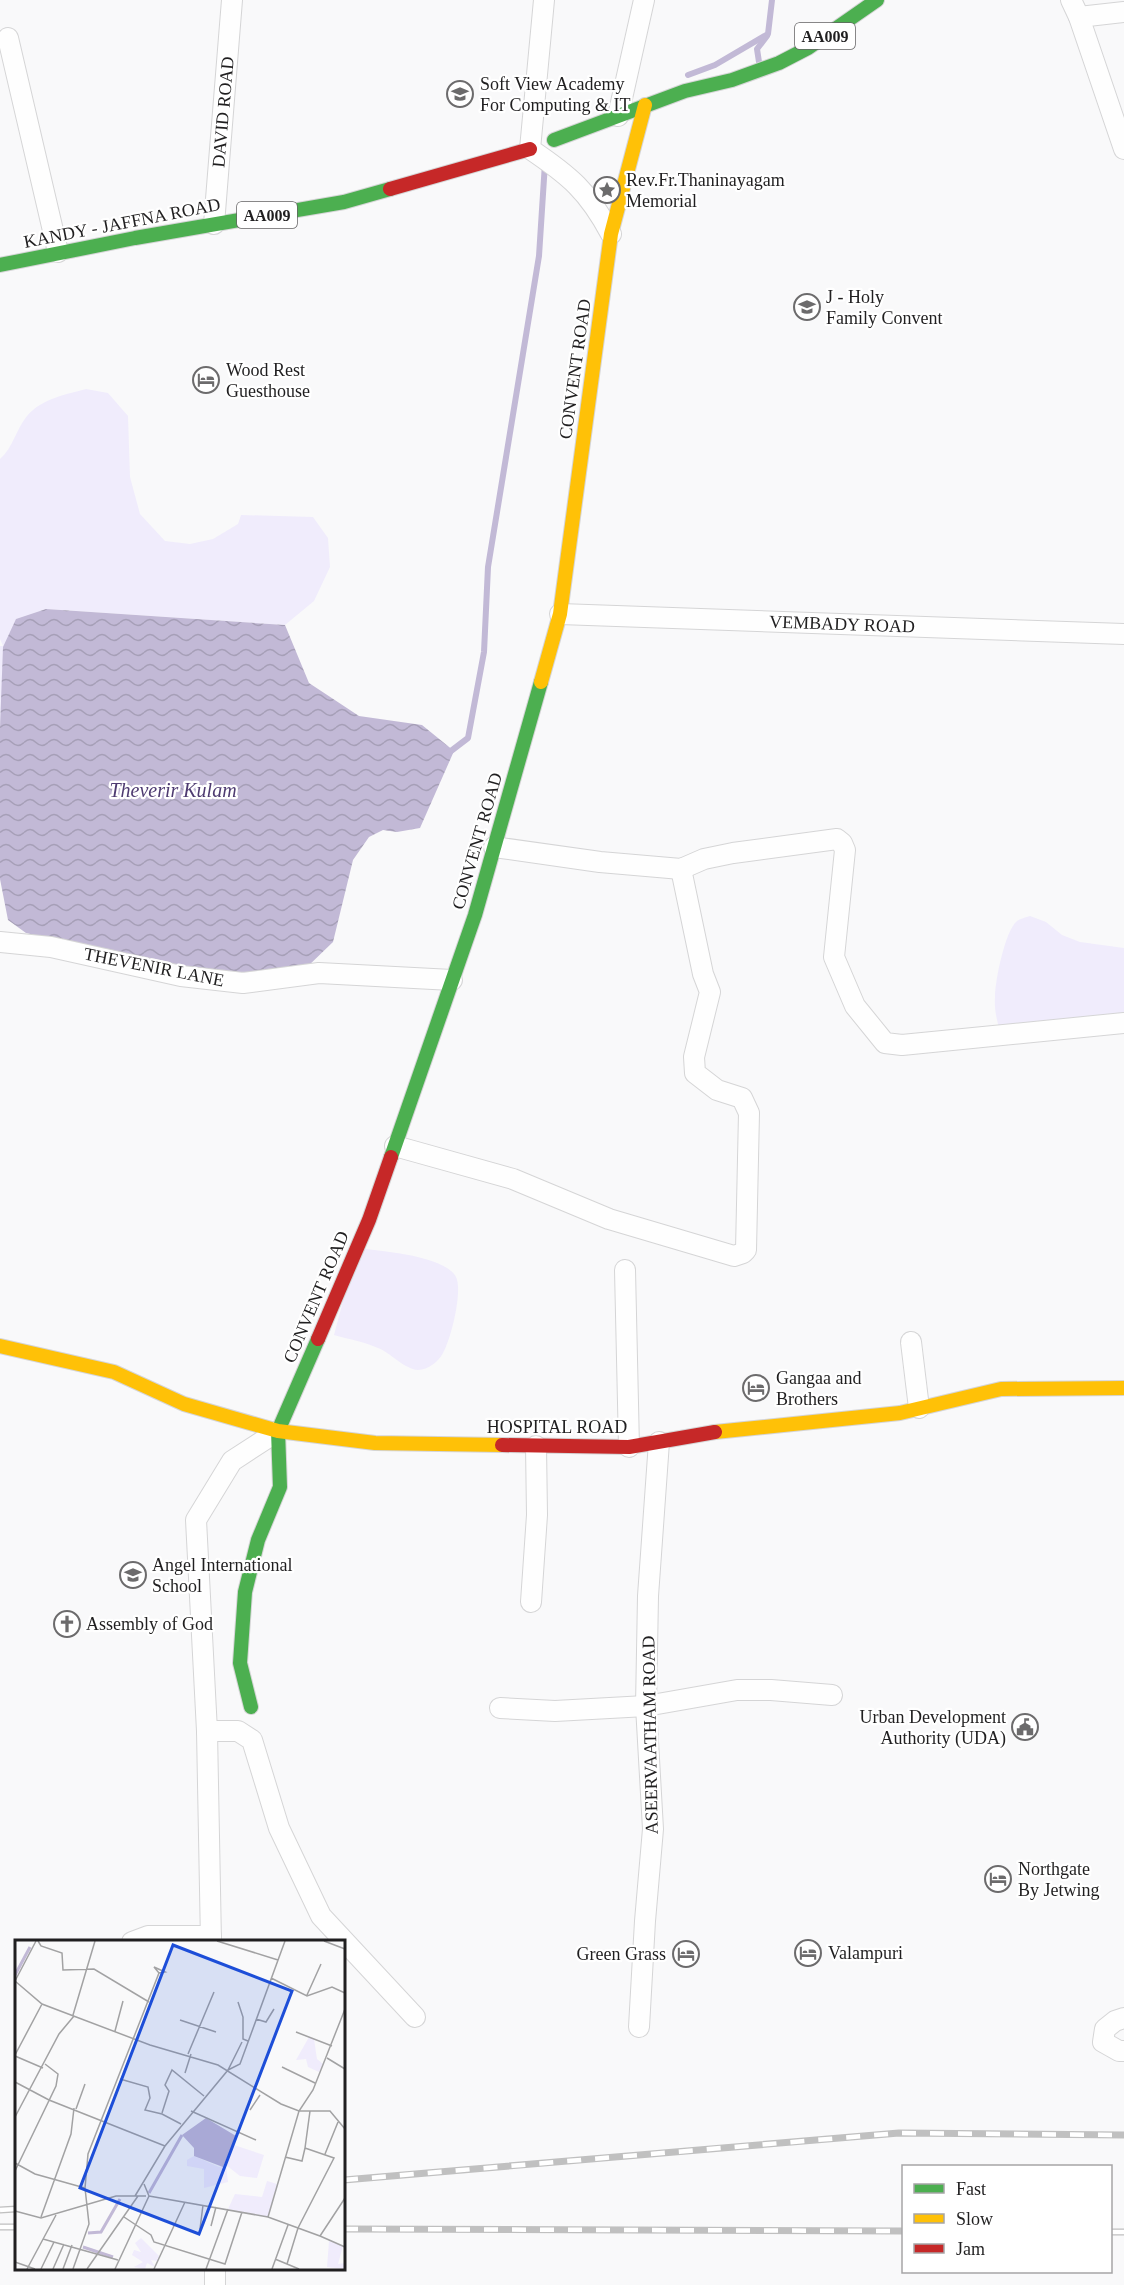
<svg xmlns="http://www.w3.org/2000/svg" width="1124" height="2285" font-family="'Times New Roman',serif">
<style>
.grass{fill:#f0ecfc}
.water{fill:url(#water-waves)}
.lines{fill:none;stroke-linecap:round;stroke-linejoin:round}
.stream{stroke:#c2b9d6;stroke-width:6}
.street-casing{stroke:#d5d5d6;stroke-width:22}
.fast-casing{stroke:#d5d5d6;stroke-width:16}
.slow-casing{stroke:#d5d5d6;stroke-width:16}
.jam-casing{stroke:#d5d5d6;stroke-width:16}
.street{stroke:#fefefe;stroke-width:20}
.fast{stroke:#4caf50;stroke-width:14}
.slow{stroke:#ffc107;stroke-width:14}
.jam{stroke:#c62828;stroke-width:14}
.rail-casing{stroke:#c0c0c0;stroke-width:7}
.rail{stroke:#fff;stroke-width:4.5;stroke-dasharray:14;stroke-linecap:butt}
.labels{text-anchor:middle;stroke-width:4.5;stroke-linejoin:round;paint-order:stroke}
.shield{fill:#fff;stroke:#636263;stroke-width:1.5}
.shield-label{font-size:16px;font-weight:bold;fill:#201f20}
.poi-label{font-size:18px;fill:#201f20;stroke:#fff;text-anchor:start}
.street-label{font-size:18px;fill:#201f20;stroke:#fff}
.water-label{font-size:20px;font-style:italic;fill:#4e3b71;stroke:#fff}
.inset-river{fill:none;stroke:#c2b9d6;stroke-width:3}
.inset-road{fill:none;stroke:#a2a2a3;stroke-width:1.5}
.view{fill:#1d4ed8;fill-opacity:0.15;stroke:#1d4ed8;stroke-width:3}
.inset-edge{fill:none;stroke:#201f20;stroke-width:3}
</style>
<defs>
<pattern id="water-waves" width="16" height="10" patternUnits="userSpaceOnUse" patternTransform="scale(1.5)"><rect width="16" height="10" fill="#c2b9d6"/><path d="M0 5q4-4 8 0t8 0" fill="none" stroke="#a69fb7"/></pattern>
</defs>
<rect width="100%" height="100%" fill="#f9f9fa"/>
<g class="grass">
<path d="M86,389L108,393L128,416L130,477L140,514L165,541L190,544L213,539L238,524L241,515L313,517L328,538L330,567L314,601L285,625L47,609L17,619L0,728V646H3L0,639V459C13,448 16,429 27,416C41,399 67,394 86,389Z"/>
<path d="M1030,916L1046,922L1062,935L1080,942L1124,948V1023L1001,1034C997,1022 994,1009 995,997C995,981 1005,931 1017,921C1020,919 1026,917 1030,916Z"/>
<path d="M357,1248C380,1251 444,1255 456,1277C463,1291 451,1339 443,1353C439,1361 428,1370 418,1370C404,1369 391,1353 378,1348C365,1342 348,1339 334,1335Z"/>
</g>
<path class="water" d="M46,609L285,625L309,683L359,716L422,725L454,751L420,828L397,832L383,830L369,837L353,860L333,942L305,969L219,976L26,933L8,920L0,879V728L3,647L16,619Z"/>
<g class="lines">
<g class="stream">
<path d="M759,62L757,49L767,36"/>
<path d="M688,75L715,65L768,34L772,0"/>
<path d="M447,754L468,738L484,652L488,567L539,256L545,163"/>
</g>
<defs>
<g id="street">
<path d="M544,0L530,149C570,176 588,191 611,234"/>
<path d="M1071,0L1079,17L1124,149"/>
<path d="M1079,17L1124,12"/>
<path d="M8,38L58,252"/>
<path d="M618,116L644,0"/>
<path d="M214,224L232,0"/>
<path d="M560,614L1124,634"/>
<path d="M494,847L600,862L681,869L704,859L733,853L837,839L842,843L845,850L834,957L855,1006L885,1043L902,1045L1124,1023"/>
<path d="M0,942L51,947L181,976L243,983L319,973L452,980"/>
<path d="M395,1146L513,1179L609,1219L734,1256L743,1253L746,1250L749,1113L742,1098L717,1090L695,1073L694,1057L710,992L703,974L681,869"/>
<path d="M625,1270L629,1447"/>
<path d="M911,1342L919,1408"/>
<path d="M531,1602L537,1515L536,1446"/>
<path d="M500,1708L555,1711L646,1706L737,1690H771L832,1695"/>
<path d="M207,1731H238L252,1740L279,1828L321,1916L415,2017"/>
<path d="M132,1942L148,1936H211"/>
<path d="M211,1942L207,1731L196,1520L232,1461L278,1431"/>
<path d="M1124,2018L1115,2021L1105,2029L1103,2042L1119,2051H1124"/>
<path d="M639,2027L645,1921L653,1829L646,1706L648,1596L659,1442"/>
<path d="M215,2285V2268"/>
</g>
<g id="fast">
<path d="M554,140L685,91L732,80L779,63L808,48L877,0"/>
<path d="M0,265L135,238L344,202L390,189"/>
<path d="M391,1157L475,915L541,682"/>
<path d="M251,1707L240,1663L245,1592L258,1540L280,1487L278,1431L318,1339"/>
</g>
<g id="slow">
<path d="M541,682L560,614L611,234L645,105"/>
<path d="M0,1346L114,1372L184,1404L278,1431L375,1443L502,1445"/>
<path d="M715,1432L900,1413L1001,1389L1124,1388"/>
</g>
<g id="jam">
<path d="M390,189L530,149"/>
<path d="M318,1339L369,1220L391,1157"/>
<path d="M502,1445L629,1447L715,1432"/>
</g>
</defs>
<use href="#street" class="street-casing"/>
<use href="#fast" class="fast-casing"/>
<use href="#slow" class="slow-casing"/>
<use href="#jam" class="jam-casing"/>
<use href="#street" class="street"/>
<use href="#fast" class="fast"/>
<use href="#slow" class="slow"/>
<use href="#jam" class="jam"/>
<defs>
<g id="rail">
<path d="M344,2180L899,2133L1124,2135"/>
<path d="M0,2210L16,2209"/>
<path d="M0,2227H16"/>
<path d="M344,2229L904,2231"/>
<path d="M1110,2232H1124"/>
</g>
</defs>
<use href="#rail" class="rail-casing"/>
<use href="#rail" class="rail"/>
</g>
<defs>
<symbol id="university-ring" viewBox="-11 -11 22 22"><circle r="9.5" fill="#fff" stroke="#6c6b6c" stroke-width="1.5"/><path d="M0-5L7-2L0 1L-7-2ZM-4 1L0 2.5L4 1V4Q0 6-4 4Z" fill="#6c6b6c"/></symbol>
<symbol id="sight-ring" viewBox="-11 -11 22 22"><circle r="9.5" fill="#fff" stroke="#6c6b6c" stroke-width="1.5"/><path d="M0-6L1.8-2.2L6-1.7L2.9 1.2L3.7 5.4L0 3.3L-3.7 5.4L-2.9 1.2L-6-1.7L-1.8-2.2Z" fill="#6c6b6c"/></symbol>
<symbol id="school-ring" viewBox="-11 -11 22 22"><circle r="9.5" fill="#fff" stroke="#6c6b6c" stroke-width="1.5"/><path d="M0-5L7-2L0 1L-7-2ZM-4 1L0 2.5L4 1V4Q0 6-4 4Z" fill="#6c6b6c"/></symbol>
<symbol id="hotel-ring" viewBox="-11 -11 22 22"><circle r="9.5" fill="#fff" stroke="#6c6b6c" stroke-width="1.5"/><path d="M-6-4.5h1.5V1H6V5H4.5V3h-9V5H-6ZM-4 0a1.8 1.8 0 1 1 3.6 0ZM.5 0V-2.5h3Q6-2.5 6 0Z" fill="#6c6b6c"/></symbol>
<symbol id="church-ring" viewBox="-11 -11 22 22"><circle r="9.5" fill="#fff" stroke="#6c6b6c" stroke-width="1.5"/><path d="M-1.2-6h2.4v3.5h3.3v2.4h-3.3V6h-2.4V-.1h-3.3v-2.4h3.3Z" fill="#6c6b6c"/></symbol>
<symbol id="civic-ring" viewBox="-11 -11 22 22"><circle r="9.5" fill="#fff" stroke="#6c6b6c" stroke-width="1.5"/><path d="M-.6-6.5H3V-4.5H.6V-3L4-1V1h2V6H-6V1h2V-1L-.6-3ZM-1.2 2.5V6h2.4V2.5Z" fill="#6c6b6c"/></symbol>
</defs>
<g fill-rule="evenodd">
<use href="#university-ring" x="445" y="79" width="30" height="30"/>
<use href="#sight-ring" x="592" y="175" width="30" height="30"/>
<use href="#school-ring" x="792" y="292" width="30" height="30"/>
<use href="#hotel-ring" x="191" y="365" width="30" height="30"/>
<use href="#hotel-ring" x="741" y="1373" width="30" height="30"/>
<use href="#school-ring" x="118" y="1560" width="30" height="30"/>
<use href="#church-ring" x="52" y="1609" width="30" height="30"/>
<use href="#civic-ring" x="1010" y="1712" width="30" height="30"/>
<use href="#hotel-ring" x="983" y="1864" width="30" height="30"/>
<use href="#hotel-ring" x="793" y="1938" width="30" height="30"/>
<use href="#hotel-ring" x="671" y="1939" width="30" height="30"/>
</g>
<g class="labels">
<g class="shield">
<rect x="795" y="23" width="60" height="26" rx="4.5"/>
<rect x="237" y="202" width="60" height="26" rx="4.5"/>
</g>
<g class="shield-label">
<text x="825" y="42">AA009</text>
<text x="267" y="221">AA009</text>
</g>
<g class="poi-label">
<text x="480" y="90">Soft View Academy<tspan x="480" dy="21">For Computing &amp; IT</tspan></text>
<text x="626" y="186">Rev.Fr.Thaninayagam<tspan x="626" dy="21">Memorial</tspan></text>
<text x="826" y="303">J - Holy<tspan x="826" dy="21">Family Convent</tspan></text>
<text x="226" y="376">Wood Rest<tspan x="226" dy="21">Guesthouse</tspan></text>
<text x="776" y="1384">Gangaa and<tspan x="776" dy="21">Brothers</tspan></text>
<text x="152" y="1571">Angel International<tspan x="152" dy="21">School</tspan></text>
<text x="86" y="1630">Assembly of God</text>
<text x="1006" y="1723" text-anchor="end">Urban Development<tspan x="1006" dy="21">Authority (UDA)</tspan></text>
<text x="1018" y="1875">Northgate<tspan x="1018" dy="21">By Jetwing</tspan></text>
<text x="828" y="1959">Valampuri</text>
<text x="666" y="1960" text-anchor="end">Green Grass</text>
</g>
<g class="street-label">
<text transform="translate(223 112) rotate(-85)" y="6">DAVID ROAD</text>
<text transform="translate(122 223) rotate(-11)" y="6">KANDY - JAFFNA ROAD</text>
<text transform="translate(575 369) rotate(-82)" y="6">CONVENT ROAD</text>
<text transform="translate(842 624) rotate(2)" y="6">VEMBADY ROAD</text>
<text transform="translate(477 841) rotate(-74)" y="6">CONVENT ROAD</text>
<text transform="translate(154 967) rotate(11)" y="6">THEVENIR LANE</text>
<text transform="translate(316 1297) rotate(-67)" y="6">CONVENT ROAD</text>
<text x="557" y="1433">HOSPITAL ROAD</text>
<text transform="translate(650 1735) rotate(-91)" y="6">ASEERVAATHAM ROAD</text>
</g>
<g class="water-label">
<text x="173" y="797">Theverir Kulam</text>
</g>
</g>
<g transform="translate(15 1940)">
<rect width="330" height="330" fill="#f9f9fa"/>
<path d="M294,97L299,99L302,119L308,124L304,132L293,127L291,119L281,120ZM219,205L249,215L242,238L225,236L211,225L213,242L189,248V229L172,226V220L179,216L204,227L210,225ZM252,241L262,244L253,277L213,269L220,254L247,257ZM126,298L145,317L142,321L136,320L140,327L132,323L130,329L119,327L128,322L117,315L119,310L126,312L120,303ZM314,301L328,306L323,324L330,323V329L312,327Z" fill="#f0ecfc"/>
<path d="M191,178L221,196L208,227L179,216V208L167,195Z" fill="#c2b9d6"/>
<path class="inset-river" d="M0,35L15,7M134,253L167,195M73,293L86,292L105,259M68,307L98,317"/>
<path class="inset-road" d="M23,1L26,6L47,13L48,30L79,29L134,62M202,1L263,20M309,1L330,9M256,38L292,56L317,47L330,53M0,41L27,64L135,105L203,125L266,164L284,171H315L330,189M0,41L21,1M292,55L306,24M223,62L228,77V99L233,101M58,75L80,1M241,79L251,82L259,69M165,80L201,92M100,91L108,61M281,92L317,106M173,114L199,52M0,115L27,64M0,116L28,128M312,118L330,129M267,127L300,143M213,130L225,124L270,1M170,133L176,114M105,139L133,147L135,158L130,170L147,174L166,184M0,142L34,160L150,206M61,169L70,144M235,170L245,155M176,171L241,200M147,173L154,151L150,145L157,130L189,156M0,177L44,94L59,76M290,208L295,171M310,214L323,182M270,217L287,221L290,208L319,218L283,288L272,324M0,223L20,234L70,248M0,231L41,146L43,134L30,124M120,256L150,206L213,130L227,102M134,256L253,277L305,296L330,258M0,271L26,278L101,256H131M26,277L56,194L59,168M109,277L136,295L139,302L210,324L227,272M253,277L284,171L298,150L330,69M196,286L201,267M185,289L188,265M305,296L330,307M28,299L103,320M260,319L284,329M0,322L20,329M12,329L41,275M26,329L39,302M38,329L49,304M48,329L57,305M58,329L74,284L70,248L73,214L144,33L150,32L139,27L144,33M72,329L123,256M100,329L134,256L129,244M139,329L170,262M191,329L213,269M257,329L273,285"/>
<path class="view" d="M158,5L277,51L184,294L65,248Z"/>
<rect width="330" height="330" class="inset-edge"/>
</g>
<rect x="902" y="2165" width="210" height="108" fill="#ffffff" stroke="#a6a5a6" stroke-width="1.5"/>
<rect x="914" y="2184" width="30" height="9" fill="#4caf50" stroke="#a6a5a6" stroke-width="1.5"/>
<text x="956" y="2195" font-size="18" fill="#201f20">Fast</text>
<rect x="914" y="2214" width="30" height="9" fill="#ffc107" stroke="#a6a5a6" stroke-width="1.5"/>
<text x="956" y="2225" font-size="18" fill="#201f20">Slow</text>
<rect x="914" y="2244" width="30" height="9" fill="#c62828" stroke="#a6a5a6" stroke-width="1.5"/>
<text x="956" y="2255" font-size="18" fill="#201f20">Jam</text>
</svg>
